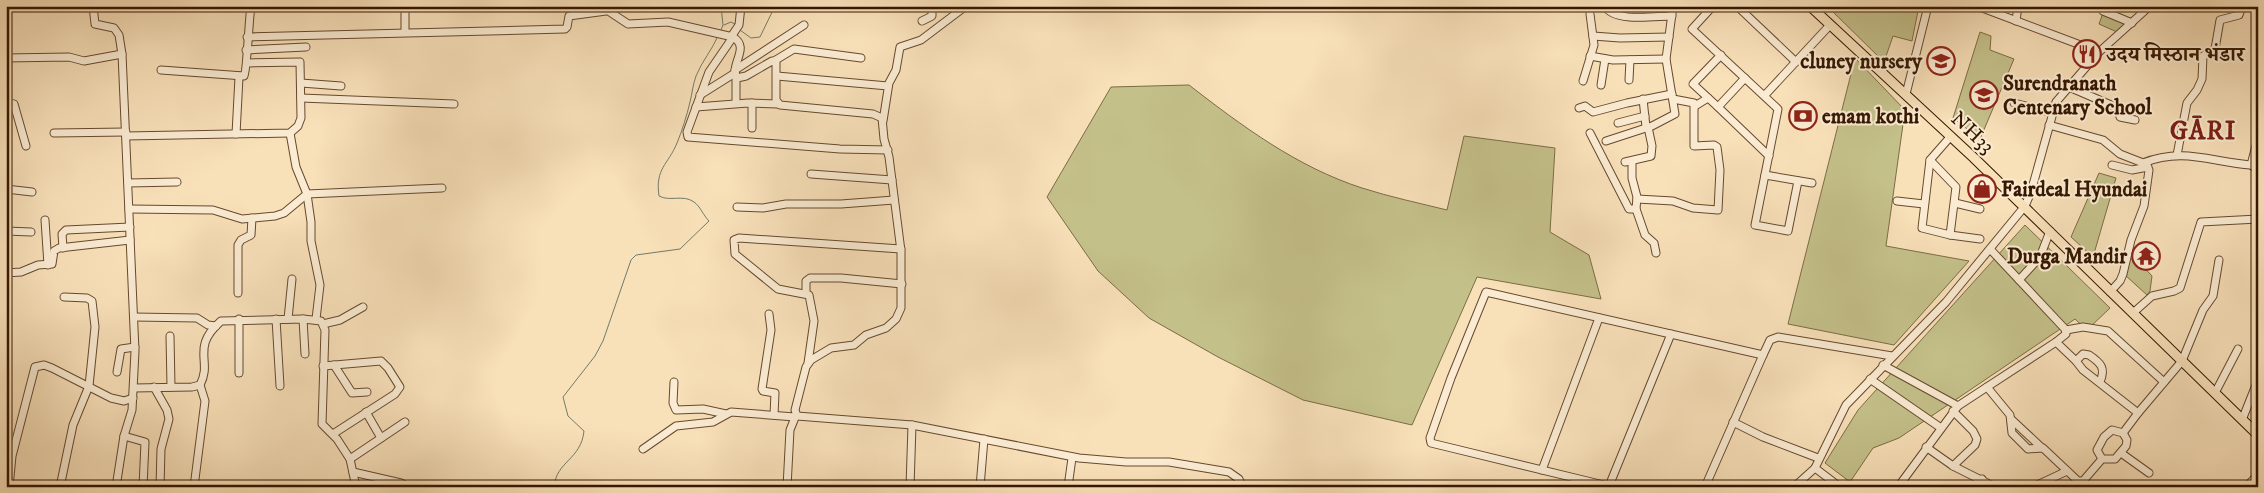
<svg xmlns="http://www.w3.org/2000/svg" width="2264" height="493" font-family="'IM FELL DW Pica','Noto Serif Devanagari',serif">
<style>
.green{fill:#c4c08a;stroke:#7c6c45}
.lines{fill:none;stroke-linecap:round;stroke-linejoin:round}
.stream{stroke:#737b68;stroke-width:1}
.minor-casing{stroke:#66492e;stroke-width:9}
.major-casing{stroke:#351700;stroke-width:11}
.minor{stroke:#faebd2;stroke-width:7}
.major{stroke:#f8e0b9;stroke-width:9}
.labels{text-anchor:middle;stroke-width:4;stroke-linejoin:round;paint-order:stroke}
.poi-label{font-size:21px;font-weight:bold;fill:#351700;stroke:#faebd2;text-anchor:start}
.street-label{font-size:21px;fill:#351700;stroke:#faebd2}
.district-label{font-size:26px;font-weight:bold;letter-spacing:1px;fill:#7a1f14;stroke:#faebd2}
</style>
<rect width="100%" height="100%" fill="#f8e0b9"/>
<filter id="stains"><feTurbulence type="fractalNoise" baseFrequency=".004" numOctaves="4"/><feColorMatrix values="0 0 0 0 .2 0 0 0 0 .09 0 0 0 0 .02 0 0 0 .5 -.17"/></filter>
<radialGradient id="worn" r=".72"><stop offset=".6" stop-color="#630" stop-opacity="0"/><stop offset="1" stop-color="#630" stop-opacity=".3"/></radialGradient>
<g class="green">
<path d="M1827,6H1919L1912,41L1893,36L1884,62Z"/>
<path d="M2103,13L2127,23L2117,32L2099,24Z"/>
<path d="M1980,32L1991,36L1990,50L2014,59L1980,139L1953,118Z"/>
<path d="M1855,58L1905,110L1886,246L1969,261L1894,345L1788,324Z"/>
<path d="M1189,85C1242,126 1297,167 1362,188C1390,197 1419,203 1447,210L1464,136L1555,148L1550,232L1589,255L1601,299L1477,277L1412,425L1303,400L1218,357L1149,318L1098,271L1047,197L1111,87Z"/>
<path d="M2099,173L2116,178L2093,257L2071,237Z"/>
<path d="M2025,225L2110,308L2087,330L2075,319L1899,438L1873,448L1850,482L1825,463L1858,410Z"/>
<path d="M2131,253L2152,276L2150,291L2147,295L2125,275Z"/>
</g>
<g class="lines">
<g class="stream">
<path d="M724,25L731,22L737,25"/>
<path d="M721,30L723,25L721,6"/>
<path d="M740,30L751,38L760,37L775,6"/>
<path d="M554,487C556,461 581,460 584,431L568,416L563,397L595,356L603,341L631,260L636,255L680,249L709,221C703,215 700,206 694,202C683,194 670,202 659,196C655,168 668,165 677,143C682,131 687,115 690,102C692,94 693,84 696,76C702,61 712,50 718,36"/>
</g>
<defs>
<g id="minor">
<path d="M93,6L95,24L114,28L119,35L122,54L135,351L132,410L124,436L116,487"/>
<path d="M601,6L628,24L668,22L733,37C751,48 729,64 737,78L746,76L772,61L776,62V100L780,105L873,114L882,118L884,139L889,157L901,251V308L896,319L886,328L866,335L854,345L831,348L811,360L806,367L795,410L797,416L912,425L1079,458L1126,462H1169L1229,472L1239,479L1242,487"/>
<path d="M1605,6C1614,23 1655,16 1672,16"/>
<path d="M1713,6L1692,29L1778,109L1755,225L1788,231L1798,181"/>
<path d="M1737,6L1796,62"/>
<path d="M1977,6L2099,52"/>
<path d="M2105,6L2103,11L2132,23"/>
<path d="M922,21L932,16V6"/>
<path d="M2016,21L2018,6"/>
<path d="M405,32V6"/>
<path d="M1593,36L1620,38L1669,37"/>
<path d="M247,37L565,29L567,27L569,16L606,11"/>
<path d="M731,37L739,25L741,6"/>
<path d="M733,37L709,72L687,132L688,137L840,149L888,150"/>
<path d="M246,50L306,47"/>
<path d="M1590,56L1613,60L1666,59"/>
<path d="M6,58L69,57L84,61L122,54"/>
<path d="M774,61L794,49L861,58"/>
<path d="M161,70L244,76C247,72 249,17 251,6"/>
<path d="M735,70L804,25"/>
<path d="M777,76L888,86"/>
<path d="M736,77V103"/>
<path d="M1745,78L1718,107L1769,156"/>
<path d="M1629,80L1630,60"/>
<path d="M1583,81L1594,45L1590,14"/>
<path d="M301,83L341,86"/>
<path d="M1601,85L1605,59"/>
<path d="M2069,87L2118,108L2120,117L2135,120"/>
<path d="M1906,94L1928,6"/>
<path d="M700,95L735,73"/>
<path d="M1765,95L1830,25"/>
<path d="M301,98L454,104"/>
<path d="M1643,99L1646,127"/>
<path d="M6,102L14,104L26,146"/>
<path d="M752,103V128"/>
<path d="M2014,103L2053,113"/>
<path d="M1695,106L1708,98"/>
<path d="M696,107L748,103L778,104"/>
<path d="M1718,107L1693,84L1721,55"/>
<path d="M1579,108L1585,106L1593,112L1627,103L1672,94"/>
<path d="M883,121L889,83L896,70L900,47L921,40L966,6"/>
<path d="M1618,123L1645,116"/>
<path d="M2049,125L2103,140L2120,154L2143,163L2149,170L2144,206L2131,240L2123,274L2120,281L2110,292"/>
<path d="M54,133L126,132"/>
<path d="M290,133L296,167L307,194L311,222V241L320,285L316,319"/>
<path d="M1590,133L1629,209H1636"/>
<path d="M236,134L239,77"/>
<path d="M126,136L290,133L298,126L301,118L300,62L247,63"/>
<path d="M1951,136L1930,160L1922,228L1950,235L1980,239"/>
<path d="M2258,138L2251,165L2258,170"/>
<path d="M1606,141L1652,126L1675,114L1666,59L1673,6"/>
<path d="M2177,155L2187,103L2197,90L2202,79L2203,56L2215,49L2220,20L2239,15L2242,6"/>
<path d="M1930,160L1956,187L1950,235"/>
<path d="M1632,161V178L1637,197L1636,209L1645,235L1654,243L1656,253"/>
<path d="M1625,162L1651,156L1652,146L1648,127"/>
<path d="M2143,163C2183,147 2211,162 2251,165"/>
<path d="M2112,165L2132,170L2148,167"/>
<path d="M811,174L892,180"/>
<path d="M1765,175L1812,183"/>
<path d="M128,183L177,182"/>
<path d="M6,189L32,192"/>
<path d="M1637,199L1673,201L1693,208L1718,210L1720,170L1717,147L1714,145L1694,146V103L1673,99"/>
<path d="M1897,201L1924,204"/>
<path d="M1955,203L1980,209"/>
<path d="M737,207L763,208L786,204H841L894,200"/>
<path d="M129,209L213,210L242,219L275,216L284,213L307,194L442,188"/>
<path d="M45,220L48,265"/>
<path d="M6,231L31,232"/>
<path d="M63,248L62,234L66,230L130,227"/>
<path d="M1990,249L2065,329L2066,334L2056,342"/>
<path d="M6,273L21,272L38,265L52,264L54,251L59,248L130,240"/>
<path d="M2019,280L2040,257L2050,231"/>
<path d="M238,293V245L241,240L251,235L252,218"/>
<path d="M806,293V281L810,278H841L902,284"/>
<path d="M2133,313L2152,296L2174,291L2180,288L2201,222L2258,219"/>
<path d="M769,314L771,330L762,389L763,391L775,393L774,415"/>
<path d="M134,317L197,318L208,325L216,326"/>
<path d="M239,319V373"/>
<path d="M276,319L280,386"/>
<path d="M288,319L292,279"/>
<path d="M303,319L305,354"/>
<path d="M323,324L340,320L363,307"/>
<path d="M2066,330L2083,327L2108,331L2164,382"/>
<path d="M170,336L171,387"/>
<path d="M808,363L814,321L809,295L778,289L735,254L734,240L739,238L901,249"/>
<path d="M334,365L352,393L367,392"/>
<path d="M1883,365L1958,406L1987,387L2010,415L2012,433L2028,449L2043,448L2078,481H2083L2102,459L2097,450L2104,437L2112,430L2123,433L2127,440L2126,446L2115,459H2102"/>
<path d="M323,366L381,361L388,368L400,387L395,394L333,434"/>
<path d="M117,372L121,349L135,347"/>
<path d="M1870,379L1941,428"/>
<path d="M674,382L673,403L676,410L703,409L726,414"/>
<path d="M2100,382C2106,368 2101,363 2089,355L2083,354L2076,361L2083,370L2138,413L2123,433"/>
<path d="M154,387L167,410L169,419L161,449L160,487"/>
<path d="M1987,387L2056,342L2076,361"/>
<path d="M134,388L192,387L200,385C213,361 190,348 221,321L303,319L321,321L325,330L322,424L337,439L350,459L356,487"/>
<path d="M2215,393L2238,349"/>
<path d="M366,412L381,438"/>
<path d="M2138,413L2182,361L2203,310L2213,296L2219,260"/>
<path d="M2011,419L2041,447"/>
<path d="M2242,420L2258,380"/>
<path d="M1733,422L1763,437L1818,458"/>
<path d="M124,436L145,442L143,487"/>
<path d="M1926,447L1953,466L1995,487"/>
<path d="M643,449L676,426L713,422L731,412L795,417"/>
<path d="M2121,453L2149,473"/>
<path d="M350,459L405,422"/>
<path d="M1953,466L1975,445L1977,439L1973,431L1953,411"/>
<path d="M1815,468L1840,487"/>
<path d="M1542,470L1599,318"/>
<path d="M353,472L401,483L408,487"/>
<path d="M1609,486L1671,334"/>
<path d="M9,487L12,456L35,367L44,365L52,368L111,398L124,401L133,398"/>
<path d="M60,487L73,425L89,386L95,327L92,301L87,298L64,297"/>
<path d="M194,487L205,401L200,385"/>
<path d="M787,487L790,430L796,415"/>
<path d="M910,487L912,425"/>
<path d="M980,487L984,439"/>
<path d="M1068,487L1072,458"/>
<path d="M1612,487L1431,443L1430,438L1451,378L1486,292L1763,355L1770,340L1778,337L1892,356"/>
<path d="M1705,487L1763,355"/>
<path d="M1794,487L1815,468L1846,405L1946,302L2025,206L2031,192L2056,102L2099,52L2150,6"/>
<path d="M1898,487L1958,406"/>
<path d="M1971,487L1982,479"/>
<path d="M2033,487L2067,471"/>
<path d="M2246,487L2258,475"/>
</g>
<path id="major" d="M1810,6L1974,158L2258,435"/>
</defs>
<use href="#minor" class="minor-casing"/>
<use href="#major" class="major-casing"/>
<use href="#minor" class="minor"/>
<use href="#major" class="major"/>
</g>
<defs>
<symbol id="restaurant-ring" viewBox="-11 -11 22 22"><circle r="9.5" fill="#faebd2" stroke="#8f2418" stroke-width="1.5"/><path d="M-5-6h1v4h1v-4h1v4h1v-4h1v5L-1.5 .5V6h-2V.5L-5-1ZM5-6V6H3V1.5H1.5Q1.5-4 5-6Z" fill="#8f2418"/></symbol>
<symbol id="school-ring" viewBox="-11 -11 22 22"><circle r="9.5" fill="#faebd2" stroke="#8f2418" stroke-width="1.5"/><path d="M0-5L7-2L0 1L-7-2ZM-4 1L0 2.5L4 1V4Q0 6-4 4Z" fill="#8f2418"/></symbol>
<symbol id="bank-ring" viewBox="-11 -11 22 22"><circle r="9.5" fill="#faebd2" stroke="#8f2418" stroke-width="1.5"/><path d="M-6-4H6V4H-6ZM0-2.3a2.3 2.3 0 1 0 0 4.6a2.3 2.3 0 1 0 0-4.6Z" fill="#8f2418"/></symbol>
<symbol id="shop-ring" viewBox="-11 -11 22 22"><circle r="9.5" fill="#faebd2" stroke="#8f2418" stroke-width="1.5"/><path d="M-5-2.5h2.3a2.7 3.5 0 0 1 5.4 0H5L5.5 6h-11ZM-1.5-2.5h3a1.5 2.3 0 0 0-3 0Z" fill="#8f2418"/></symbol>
<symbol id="temple-ring" viewBox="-11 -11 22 22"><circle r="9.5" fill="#faebd2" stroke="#8f2418" stroke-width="1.5"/><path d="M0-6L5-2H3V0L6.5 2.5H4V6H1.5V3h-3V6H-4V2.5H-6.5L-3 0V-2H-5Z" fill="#8f2418"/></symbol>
</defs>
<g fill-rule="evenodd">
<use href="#restaurant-ring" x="2071" y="38" width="32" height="32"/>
<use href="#school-ring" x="1925" y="45" width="32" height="32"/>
<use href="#school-ring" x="1968" y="79" width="32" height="32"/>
<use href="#bank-ring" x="1787" y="100" width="32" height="32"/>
<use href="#shop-ring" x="1966" y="173" width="32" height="32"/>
<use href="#temple-ring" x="2130" y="240" width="32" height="32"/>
</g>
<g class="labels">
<g class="poi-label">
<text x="2106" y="61">उदय मिस्ठान भंडार</text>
<text x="1922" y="68" text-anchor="end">cluney nursery</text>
<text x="2003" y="90">Surendranath<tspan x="2003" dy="24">Centenary School</tspan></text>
<text x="1822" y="123">emam kothi</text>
<text x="2001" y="196">Fairdeal Hyundai</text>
<text x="2127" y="263" text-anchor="end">Durga Mandir</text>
</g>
<g class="street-label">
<text transform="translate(1973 132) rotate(43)" y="7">NH33</text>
</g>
<g class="district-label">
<text x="2203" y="139">GĀRI</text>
</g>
</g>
<rect width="2264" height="493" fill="none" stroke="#f8e0b9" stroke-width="25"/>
<rect x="8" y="8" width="2249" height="478" fill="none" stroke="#351700" stroke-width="2.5"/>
<rect x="12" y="12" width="2239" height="468" fill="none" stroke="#351700"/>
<rect width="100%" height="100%" filter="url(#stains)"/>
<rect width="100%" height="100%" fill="url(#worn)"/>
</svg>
